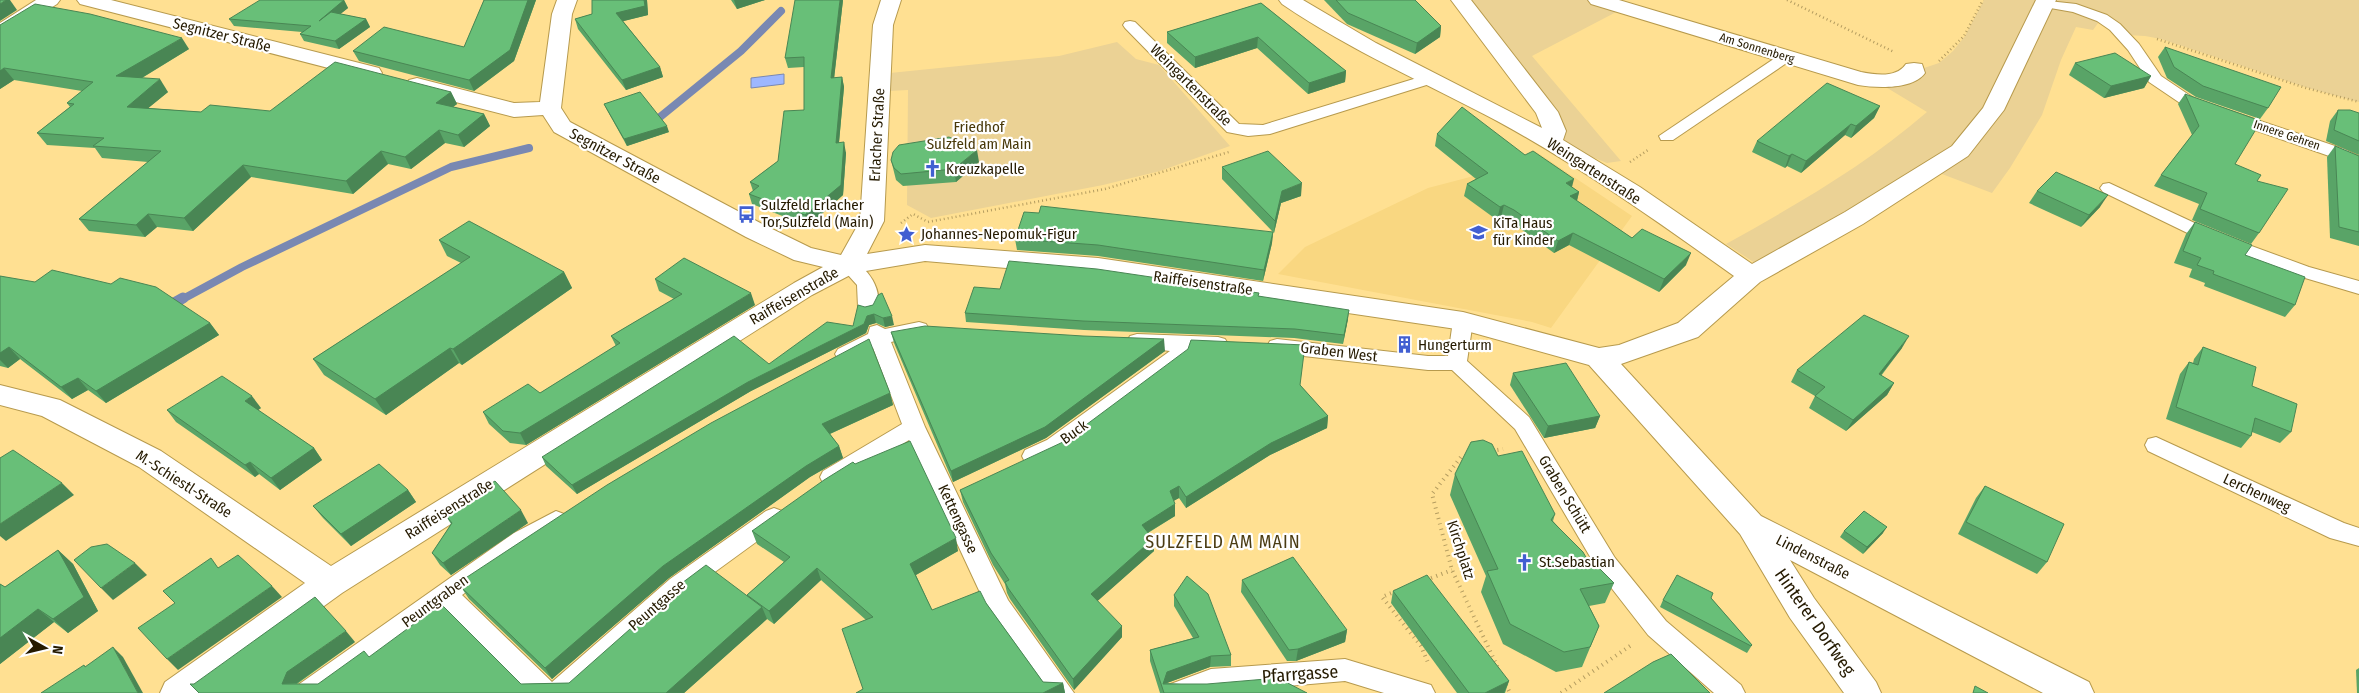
<svg xmlns="http://www.w3.org/2000/svg" width="2359" height="693" font-family="'Fira Sans Condensed',sans-serif">
<style>
.built{fill:#f9d781}
.green{fill:#ebd295}
.water{fill:#9db7ff;stroke:#7988b2}
.lines{fill:none;stroke-linecap:round;stroke-linejoin:round}
.stream-far1{stroke:#7988b2;stroke-width:8}
.stream{stroke:#7988b2;stroke-width:11}
.service-casing{stroke:#b79a4d;stroke-width:2}
.minor-casing{stroke:#b79a4d;stroke-width:2}
.path-far1{stroke:#b59d60;stroke-width:2.5;stroke-dasharray:1 3;stroke-linecap:butt}
.path{stroke:#b59d60;stroke-width:4;stroke-dasharray:1 4.5;stroke-linecap:butt}
.service{fill:#fff;fill-rule:evenodd}
.minor{fill:#fff;fill-rule:evenodd}
.wall{fill:#59a467}
.shaded-wall{fill:#498654}
.building{fill:#68bf78;stroke:#498654}
.labels{text-anchor:middle;stroke-width:4.5;stroke-linejoin:round;paint-order:stroke}
.far-street-label{font-size:12px;fill:#251a00;stroke:#fff}
.street-label{font-size:15px;fill:#251a00;stroke:#fff}
.park-label{font-size:15px;fill:#483809;stroke:#fff}
.poi-label{font-size:15px;fill:#251a00;stroke:#fff;text-anchor:start}
.quarter-label{font-size:18px;letter-spacing:1px;fill:#4b3c13;stroke:#fff}
.near-street-label{font-size:18px;fill:#251a00;stroke:#fff}
</style>
<rect width="100%" height="100%" fill="#ffe092"/>
<path class="built" d="M1535,151L1632,216L1551,328L1532,322L1278,274L1305,247L1428,188L1493,171Z"/>
<g class="green">
<path d="M1464,0H1592L1622,9L1532,56L1621,161L1607,163L1592,157L1559,139Z"/>
<path d="M1984,0H2359V102L2308,88L2161,39L2145,36L2126,35L2101,19L2093,30L2076,27L2061,60L2042,115L2010,168L1992,193L1934,171L1761,267L1726,244C1796,205 1866,165 1927,112L1879,83L1939,63L1953,51L1965,36Z"/>
<path d="M1117,42L1136,59L1159,65L1230,146L1160,171L1103,185L931,218L907,205L908,90L889,91L890,73L1059,56Z"/>
</g>
<path class="water" d="M784,74V84L751,88V78Z"/>
<g class="lines">
<g class="stream-far1">
<path d="M660,117L741,51L781,11"/>
<path d="M181,300L242,267L451,167L529,148"/>
</g>
<path class="stream" d="M165,308L183,298"/>
<defs>
<g id="service">
<path d="M2039,0L2076,4L2107,15L2120,24L2139,44L2161,76L2195,99L2344,149L2359,156V168L2332,157L2183,105L2149,82L2128,50L2110,30L2097,21L2073,12L2039,6L2037,3Z"/>
<path d="M1130,21L1135,22L1239,124L1263,125L1430,74L1436,76L1438,79L1436,82L1270,134L1248,136L1227,132L1125,28L1123,25L1125,22Z"/>
<path d="M1786,52L1791,54L1794,57L1791,60L1673,140H1661L1659,136L1781,54Z"/>
<path d="M2109,183L2216,233L2309,267L2359,281V294L2295,275L2204,241L2103,192L2100,188L2103,184Z"/>
<path d="M848,259C867,264 886,293 875,312L868,314L861,312L858,307L857,285L839,265L841,261Z"/>
<path d="M1463,314L1470,316L1473,321L1467,361L1529,417L1615,558L1666,621L1741,685L1745,693H1714L1648,635L1599,572L1515,429L1452,370H1428L1277,353L1270,351L1267,346L1270,341L1277,339L1428,356H1448L1453,321L1456,316Z"/>
<path d="M919,322L926,324L929,329L926,334L891,342L925,427L1008,600L1074,693H1046L990,614L909,440L839,483L831,486L823,483L820,477L823,471L902,424L873,348L845,361L838,359L835,354L838,349L868,334L870,327L877,325L885,329Z"/>
<path d="M1137,334L1218,337L1225,339L1228,344L1225,349L1218,351L1190,350L1187,359L1063,452L1033,464L1025,462L1022,456L1025,450L1047,440L1170,351L1130,346L1127,341L1130,336Z"/>
<path d="M2156,437L2344,523L2359,528V546L2330,538L2148,451L2145,445L2148,439Z"/>
<path d="M774,508L782,511L785,517L782,523L686,593L575,693H529L445,608L327,693H294L298,685L514,533L556,511L564,514L567,520L564,526L530,547L462,595L552,682L670,579L766,511Z"/>
<path d="M1345,659L1431,685L1435,693H1384L1345,681L1207,693H1164L1168,685L1211,669Z"/>
</g>
<g id="minor">
<path d="M36,0H60L57,4L7,36L0,38V23Z"/>
<path d="M77,0H111L379,68L382,73L379,78L371,79L80,4Z"/>
<path d="M557,0H577L572,14L561,108L570,122L764,225L811,248L841,255L860,221L873,25L881,0H901L893,25L884,221L867,254L925,245L1098,258L1463,312L1599,348L1619,345L1678,323L1734,276C1658,222 1581,167 1499,122C1426,83 1351,51 1282,4L1279,0H1303L1376,43L1542,128L1536,113L1451,0H1471L1558,112L1566,131L1563,140L1640,187L1752,264L1845,212L1952,146L1983,108L2036,0H2056L2004,110L1968,156L1863,224L1760,282L1698,337L1621,364L1761,516L2089,682L2094,693H2043L1790,560L1814,598L1876,682L1881,693H1844L1790,618L1740,534L1589,365L1463,330L1098,276L925,261L854,273L812,295L342,593L204,693H160L165,682L305,583L139,467L42,416L0,405V385L60,400L161,451L331,566L794,283L823,267L794,260L746,237L554,132L543,115L514,117L409,90L406,85L409,80L417,78L514,103L540,102L552,14Z"/>
<path d="M1588,0H1619L1861,72C1876,75 1897,78 1906,64L1914,63L1922,64L1925,73C1913,90 1876,88 1858,85L1591,4Z"/>
</g>
</defs>
<use href="#service" class="service-casing"/>
<use href="#minor" class="minor-casing"/>
<g class="path-far1">
<path d="M1787,0L1894,52"/>
<path d="M2157,39L2306,88L2359,102"/>
<path d="M1939,61L1964,36L1983,0"/>
<path d="M1630,162L1648,150"/>
<path d="M901,223L913,214L928,222L1105,189L1229,152"/>
</g>
<g class="path">
<path d="M1492,451L1503,449"/>
<path d="M1466,456L1461,457L1432,494L1452,570L1498,668"/>
<path d="M1426,580L1452,570"/>
<path d="M1396,591L1382,597L1421,646L1429,665"/>
<path d="M1506,685L1510,693"/>
<path d="M1561,693L1633,644"/>
</g>
<use href="#service" class="service"/>
<use href="#minor" class="minor"/>
</g>
<g class="wall">
<path d="M344,0L348,8L340,14L366,19L370,27L339,49L304,41L300,34L302,32L234,26L229,19Z"/>
<path d="M484,0H536L514,61L474,91L359,61L353,51L464,47Z"/>
<path d="M592,0H647L648,15L623,21L660,67L663,77L626,90L578,29L575,19L592,14Z"/>
<path d="M731,0H765L737,9Z"/>
<path d="M843,0L834,78L842,77L844,87L839,143L846,153L843,195L808,226L752,204L749,194L753,191L750,182L778,161L804,110V67L788,68L785,58Z"/>
<path d="M1324,0H1415L1441,26L1440,37L1415,54L1347,24Z"/>
<path d="M1261,3L1346,71L1345,82L1308,94L1257,48L1195,68L1167,43V32Z"/>
<path d="M0,25L189,49L142,78L168,92L148,108L201,112L270,111L451,92L457,104L453,107L484,114L490,126L464,147L445,143L411,169L388,164L353,194L251,177L193,231L157,227L145,237L89,231L79,219L148,162L102,158L95,148L47,145L37,133L70,107L67,103L82,91L14,80L0,89Z"/>
<path d="M2165,47L2268,108L2260,119L2196,97L2167,78L2158,57Z"/>
<path d="M2075,63L2151,76L2144,88L2104,98L2069,75Z"/>
<path d="M2185,94L2235,164L2257,181L2259,233L2251,244L2192,220L2199,204L2154,186L2161,175L2192,135L2178,104Z"/>
<path d="M604,104L669,132L627,146L607,110Z"/>
<path d="M1880,106L1874,118L1851,138L1845,135L1801,173L1787,166L1785,168L1752,152L1757,141Z"/>
<path d="M2338,110L2359,113V155L2326,141L2330,121Z"/>
<path d="M1437,134L1525,155L1579,192L1577,201L1632,238L1686,265L1659,292L1569,245L1554,253L1511,222L1501,217L1497,220L1464,196L1467,184L1476,179L1435,146Z"/>
<path d="M2335,146L2359,156V246L2330,238L2327,157Z"/>
<path d="M891,160L979,162L956,182L903,186L896,180Z"/>
<path d="M1222,167L1301,196L1281,203L1274,233L1273,232L1272,243L1263,281L1098,256L1017,250L1015,239L1273,232L1222,179Z"/>
<path d="M2037,191L2100,207L2081,227L2029,203Z"/>
<path d="M2195,222L2245,255L2295,305L2285,317L2204,286L2205,283L2189,277L2192,269L2174,263L2186,234Z"/>
<path d="M439,240L564,272L572,288L462,365L459,363L386,415L324,375L313,359L461,263L447,256Z"/>
<path d="M0,276L210,323L219,335L106,403L88,390L72,399L20,359L8,368L0,366Z"/>
<path d="M655,279L755,305L526,445L510,443L489,424L483,412L540,393L616,346L611,336L674,299L659,291Z"/>
<path d="M1000,289L1259,296L1348,319L1343,344L1294,338L1084,330L966,322L965,313Z"/>
<path d="M873,305L894,325L885,327L876,323L869,325L866,333L751,391L577,494L546,466L542,457L769,364L853,326L865,307Z"/>
<path d="M891,332L1165,351L1046,438L953,482L894,343Z"/>
<path d="M2203,347L2252,386L2291,432L2280,443L2252,432L2251,436L2241,448L2166,419L2180,374L2189,362L2193,363L2194,359Z"/>
<path d="M1902,348L1881,376L1894,383L1887,395L1846,431L1809,408L1815,396L1791,382L1797,370Z"/>
<path d="M1513,373L1600,416L1595,428L1544,438L1510,385Z"/>
<path d="M1300,385L1328,416L1327,428L1270,455L1186,508L1179,498L1173,501L1175,516L1148,533L1154,551L1097,601L1122,637L1074,690L1010,599L1007,593L1005,584L993,565L963,502L960,490Z"/>
<path d="M890,393L893,405L830,434L839,446L843,458L810,477L669,578L552,679L469,599L461,587L464,585L461,581Z"/>
<path d="M261,408L258,410L314,448L322,460L280,490L259,474L255,477L176,422L167,410Z"/>
<path d="M1498,456L1555,514L1553,521L1587,559L1614,583L1605,603L1589,606L1599,626L1582,667L1556,672L1503,644L1481,592L1486,576L1450,495L1455,474Z"/>
<path d="M855,464L958,551L916,575L932,610L986,603L1043,682L1063,683L1065,693H856L863,689L866,620L821,580L774,624L767,619L684,693L194,684L355,642L297,684H318L369,657L521,684L569,683L747,596V595L784,562L757,544L752,531Z"/>
<path d="M1985,486L2047,562L2037,574L1958,534L1976,498Z"/>
<path d="M408,490L416,502L351,546L323,518L313,506Z"/>
<path d="M444,513L528,523L451,575L440,565L432,553L451,524Z"/>
<path d="M1844,531L1883,533L1863,554L1840,537Z"/>
<path d="M58,550L73,564L98,611L68,633L54,622L0,664V584L5,587Z"/>
<path d="M1242,580L1347,630L1345,642L1296,661H1287L1241,592Z"/>
<path d="M1393,591L1509,681L1505,693H1457L1391,603Z"/>
<path d="M1174,595L1231,655V666L1210,667L1167,683L1307,693H1160L1150,661V650L1193,638L1174,606Z"/>
<path d="M1711,598L1752,645L1747,653L1660,607L1663,600Z"/>
<path d="M2359,668V693H2357L2356,670Z"/>
</g>
<g class="shaded-wall">
<path d="M6,0H10L17,10L0,21V4Z"/>
<path d="M344,0L348,8L323,28L319,21Z"/>
<path d="M528,0H536L514,61L474,91L469,80Z"/>
<path d="M644,0H647L648,15L620,22L616,13Z"/>
<path d="M734,0H765L737,9Z"/>
<path d="M840,0H843L833,88L831,78Z"/>
<path d="M366,19L370,27L339,49L335,41Z"/>
<path d="M1441,26L1440,37L1415,54L1417,43Z"/>
<path d="M1258,37L1257,48L1195,68V57Z"/>
<path d="M182,38L189,49L125,88L116,76Z"/>
<path d="M660,67L663,77L626,90L622,80Z"/>
<path d="M4,68L14,80L0,89V71Z"/>
<path d="M1346,71L1345,82L1308,94L1309,83Z"/>
<path d="M2151,76L2144,88L2104,98L2111,86Z"/>
<path d="M842,77L844,87L838,153L836,143Z"/>
<path d="M160,79L168,92L135,119L127,107Z"/>
<path d="M451,92L457,104L442,115L436,103Z"/>
<path d="M1880,106L1874,118L1851,138L1856,126Z"/>
<path d="M484,114L490,126L464,147L458,135Z"/>
<path d="M1851,124L1845,135L1801,173L1806,161Z"/>
<path d="M667,126L669,132L627,146L624,139Z"/>
<path d="M439,130L445,143L411,169L405,157Z"/>
<path d="M844,142L846,153L843,195L808,226L805,215Z"/>
<path d="M977,150L979,162L956,182L954,169Z"/>
<path d="M381,151L388,164L353,194L346,181Z"/>
<path d="M1792,154L1787,166L1785,168L1789,156Z"/>
<path d="M243,165L251,177L193,231L184,218Z"/>
<path d="M1574,179L1571,191L1566,183Z"/>
<path d="M1302,183L1301,196L1281,203L1274,233L1275,221L1282,191Z"/>
<path d="M1579,192L1576,204L1570,196Z"/>
<path d="M2108,195L2100,207L2081,227L2089,215Z"/>
<path d="M1504,205L1501,217L1497,220L1500,207Z"/>
<path d="M148,214L157,227L145,237L136,225Z"/>
<path d="M1273,232L1272,243L1263,281L1264,270Z"/>
<path d="M1573,233L1569,245L1554,253L1558,241Z"/>
<path d="M1691,253L1686,265L1659,292L1664,279Z"/>
<path d="M564,272L572,288L462,365L453,349Z"/>
<path d="M751,293L755,305L526,445L520,433Z"/>
<path d="M1349,310L1348,319L1343,344L1344,335Z"/>
<path d="M874,314L876,323L869,325L866,333L751,391L577,494L572,485L748,382L864,324L867,316Z"/>
<path d="M892,316L894,325L885,327L883,318Z"/>
<path d="M210,323L219,335L106,403L96,391Z"/>
<path d="M1909,336L1902,348L1872,386L1879,374Z"/>
<path d="M1164,339L1165,351L1046,438L953,482L951,471Z"/>
<path d="M9,347L20,359L8,368L0,360V353Z"/>
<path d="M450,348L459,363L386,415L375,399Z"/>
<path d="M78,378L88,390L72,399L61,387Z"/>
<path d="M1894,383L1887,395L1846,431L1853,420Z"/>
<path d="M890,393L893,405L825,436L822,424Z"/>
<path d="M252,396L261,408L254,413L245,401Z"/>
<path d="M1328,416L1327,428L1270,455L1186,508V497L1271,443Z"/>
<path d="M1600,416L1595,428L1544,438L1548,426Z"/>
<path d="M839,446L843,458L810,477L669,578L552,679L545,668L663,566L806,466Z"/>
<path d="M314,448L322,460L280,490L271,478Z"/>
<path d="M250,462L259,474L255,477L245,465Z"/>
<path d="M62,483L74,495L6,541L0,536V524Z"/>
<path d="M1179,486V498L1170,503V491Z"/>
<path d="M408,490L416,502L351,546L341,534Z"/>
<path d="M1175,504V516L1142,536V525Z"/>
<path d="M521,510L528,523L451,575L443,563Z"/>
<path d="M1887,527L1883,533L1863,554L1867,547Z"/>
<path d="M956,538L958,551L914,576L910,564Z"/>
<path d="M1153,539L1154,551L1092,606L1091,594Z"/>
<path d="M58,550L73,564L98,611L68,633L53,619Z"/>
<path d="M135,563L147,575L113,600L101,588Z"/>
<path d="M817,568L821,580L774,624L769,611Z"/>
<path d="M272,586L282,597L178,670L167,659Z"/>
<path d="M762,607L767,619L684,693H666Z"/>
<path d="M38,609L54,622L0,664V638Z"/>
<path d="M1122,626V637L1074,690L1073,679Z"/>
<path d="M1347,630L1345,642L1296,661L1298,649Z"/>
<path d="M346,631L355,642L297,683L282,684L287,672Z"/>
<path d="M113,647L123,657L143,693H138Z"/>
<path d="M1211,656L1210,667L1167,683L1163,684L1167,672Z"/>
<path d="M1509,681L1504,693H1485Z"/>
<path d="M1063,683L1065,693H1043Z"/>
</g>
<g class="building">
<path d="M0,0H6L0,4Z"/>
<path d="M260,0H344L319,21L331,12L366,19L335,41L300,34L311,26L229,19Z"/>
<path d="M484,0H528L510,50L469,80L353,51L384,27L464,47Z"/>
<path d="M592,0H644L645,6L616,13L660,67L622,80L575,19L592,14Z"/>
<path d="M795,0H840L831,78L842,77L836,143L844,142L841,185L805,215L749,194L759,186L750,182L778,161L784,111L804,110V57L785,58Z"/>
<path d="M1336,0H1415L1441,26L1417,43L1348,13Z"/>
<path d="M1261,3L1346,71L1309,83L1258,37L1195,57L1167,32Z"/>
<path d="M35,4L90,14L182,38L116,76L160,79L127,107L201,112L210,105L270,111L335,62L451,92L436,103L484,114L458,135L439,130L405,157L381,151L346,181L243,165L184,218L148,214L136,225L79,219L161,151L93,146L104,138L37,133L74,104L67,103L93,82L4,68L0,71V25Z"/>
<path d="M2165,47L2281,87L2268,108L2203,86L2174,67Z"/>
<path d="M2115,53L2151,76L2111,86L2075,63Z"/>
<path d="M1827,83L1880,106L1856,126L1851,124L1806,161L1792,154L1789,156L1757,141Z"/>
<path d="M640,92L667,126L624,139L604,104Z"/>
<path d="M2185,94L2261,121L2235,164L2261,175L2257,181L2288,189L2259,233L2200,209L2207,193L2161,175L2199,126Z"/>
<path d="M1462,107L1525,155L1533,151L1574,179L1566,183L1579,192L1570,196L1632,238L1642,229L1691,253L1664,279L1573,233L1558,241L1514,210L1504,205L1500,207L1467,184L1488,173L1437,134Z"/>
<path d="M2338,110H2350L2359,113V141L2334,130Z"/>
<path d="M949,137L977,150L954,169L901,174L894,168L891,160L893,152L899,145Z"/>
<path d="M2335,146L2359,156V232L2339,227Z"/>
<path d="M1268,151L1302,183L1282,191L1275,221L1222,167Z"/>
<path d="M2056,172L2108,195L2089,215L2037,191Z"/>
<path d="M1041,206L1273,232L1264,270L1098,245L1015,239L1024,212L1039,213Z"/>
<path d="M469,221L564,272L453,349L450,348L375,399L313,359L470,257L439,240Z"/>
<path d="M2195,222L2252,245L2245,255L2305,277L2295,305L2213,274L2214,271L2197,265L2201,258L2183,251Z"/>
<path d="M684,258L751,293L520,433L503,431L483,412L528,384L540,393L620,343L611,336L682,294L655,279Z"/>
<path d="M1009,261L1097,269L1259,293L1258,296L1349,310L1344,335L1295,329L1083,321L965,313L974,287L1000,289Z"/>
<path d="M52,270L111,284L120,278L156,287L210,323L96,391L78,378L61,387L9,347L0,353V276L35,282Z"/>
<path d="M882,293L892,316L883,318L874,314L867,316L864,324L748,382L572,485L542,457L734,336L769,364L827,322L853,326L858,305L865,307L873,305L878,295Z"/>
<path d="M1864,315L1909,336L1879,374L1894,383L1853,420L1815,396L1825,387L1797,370Z"/>
<path d="M925,326L1083,336L1164,339L1045,427L951,471L891,332Z"/>
<path d="M869,339L890,393L822,424L839,446L806,466L663,566L545,668L461,587L465,584L461,581L607,485L711,423Z"/>
<path d="M1191,340L1305,345L1300,385L1328,416L1271,443L1186,497L1179,486L1170,491L1175,504L1142,525L1153,539L1091,594L1122,626L1073,679L1008,588L1005,582L1009,580L991,553L960,490L1063,442L1188,349Z"/>
<path d="M2203,347L2256,367L2252,386L2297,404L2291,432L2255,418L2251,436L2176,407L2189,362L2198,365Z"/>
<path d="M1566,363L1600,416L1548,426L1513,373Z"/>
<path d="M222,376L252,396L245,401L314,448L271,478L250,462L245,465L167,410Z"/>
<path d="M1483,440L1492,444L1498,456L1522,451L1555,514L1551,520L1583,552L1587,559H1590L1614,583L1580,589L1599,626L1590,647L1564,652L1510,624L1487,571L1498,569L1455,474L1471,442Z"/>
<path d="M910,441L956,538L910,564L932,610L980,591L986,603L1043,682L1063,683L1043,693H856L863,689L842,629L873,617L817,568L769,611L747,595L790,557L752,531L824,480L853,462L855,464Z"/>
<path d="M13,450L62,483L0,524V458Z"/>
<path d="M379,464L408,490L341,534L313,506Z"/>
<path d="M495,481L521,510L443,563L432,553L452,523L444,513Z"/>
<path d="M1985,486L2064,524L2047,562L1966,522Z"/>
<path d="M1864,511L1887,527L1867,547L1844,531Z"/>
<path d="M107,544L135,563L101,588L74,560L91,547Z"/>
<path d="M58,550L84,597L53,619L38,609L0,638V584L5,587Z"/>
<path d="M238,555L272,586L167,659L138,628L175,603L163,591L211,558L218,568Z"/>
<path d="M1293,557L1347,630L1298,649L1289,650L1242,580Z"/>
<path d="M706,565L762,607L666,693H199L190,684H194L315,597L346,631L287,672L282,684H318L364,651L369,657L441,604L521,684L569,683L682,583Z"/>
<path d="M1427,575L1509,681L1485,693H1469L1393,591Z"/>
<path d="M1677,575L1713,593L1711,598L1752,645L1751,646L1663,600Z"/>
<path d="M1187,576L1208,594L1231,655L1211,656L1167,672L1163,684H1207L1278,678L1307,693H1164L1150,650L1199,637L1174,595Z"/>
<path d="M113,647L138,693H41L84,665L85,667Z"/>
<path d="M1671,654L1710,693H1604L1653,662Z"/>
<path d="M1975,686L1988,693H1973Z"/>
</g>
<defs>
<symbol id="church-bare" viewBox="-9 -9 18 18"><path d="M-1.2-6h2.4v3.5h3.3v2.4h-3.3V6h-2.4V-.1h-3.3v-2.4h3.3Z" fill="#415fd1" stroke="#fff" stroke-width="2.5" paint-order="stroke"/></symbol>
<symbol id="bus-bare" viewBox="-9 -9 18 18"><path d="M-5-6H5V4H4V6H2V4H-2V6H-4V4H-5ZM-3.5-4V0h7V-4ZM-3.5 1.2v1.5H-2V1.2ZM2 1.2v1.5H3.5V1.2Z" fill="#415fd1" stroke="#fff" stroke-width="2.5" paint-order="stroke"/></symbol>
<symbol id="school-bare" viewBox="-9 -9 18 18"><path d="M0-5L7-2L0 1L-7-2ZM-4 1L0 2.5L4 1V4Q0 6-4 4Z" fill="#415fd1" stroke="#fff" stroke-width="2.5" paint-order="stroke"/></symbol>
<symbol id="sight-bare" viewBox="-9 -9 18 18"><path d="M0-6L1.8-2.2L6-1.7L2.9 1.2L3.7 5.4L0 3.3L-3.7 5.4L-2.9 1.2L-6-1.7L-1.8-2.2Z" fill="#415fd1" stroke="#fff" stroke-width="2.5" paint-order="stroke"/></symbol>
<symbol id="building-bare" viewBox="-9 -9 18 18"><path d="M-4-6H4V6H1V3H-1V6H-4ZM-2.5-4.3h1.7v1.8h-1.7ZM.8-4.3h1.7v1.8H.8ZM-2.5-1h1.7V.8h-1.7ZM.8-1h1.7V.8H.8Z" fill="#415fd1" stroke="#fff" stroke-width="2.5" paint-order="stroke"/></symbol>
</defs>
<g fill-rule="evenodd">
<use href="#church-bare" x="920" y="156" width="25" height="25"/>
<use href="#bus-bare" x="734" y="202" width="25" height="25"/>
<use href="#school-bare" x="1466" y="220" width="25" height="25"/>
<use href="#sight-bare" x="894" y="222" width="25" height="25"/>
<use href="#building-bare" x="1392" y="332" width="25" height="25"/>
<use href="#church-bare" x="1512" y="550" width="25" height="25"/>
</g>
<g class="labels">
<g class="far-street-label">
<text transform="translate(1757 48) rotate(17)" y="4">Am Sonnenberg</text>
<text transform="translate(2287 135) rotate(19)" y="4">Innere Gehren</text>
</g>
<g class="street-label">
<text transform="translate(222 35) rotate(14)" y="5">Segnitzer Straße</text>
<text transform="translate(1191 85) rotate(45)" y="5">Weingartenstraße</text>
<text transform="translate(877 135) rotate(-87)" y="5">Erlacher Straße</text>
<text transform="translate(615 156) rotate(28)" y="5">Segnitzer Straße</text>
<text transform="translate(1594 171) rotate(33)" y="5">Weingartenstraße</text>
<text transform="translate(1203 283) rotate(8)" y="5">Raiffeisenstraße</text>
<text transform="translate(794 296) rotate(-30)" y="5">Raiffeisenstraße</text>
<text transform="translate(1339 352) rotate(7)" y="5">Graben West</text>
<text transform="translate(1074 432) rotate(-36)" y="5">Buck</text>
<text transform="translate(184 484) rotate(33)" y="5">M.-Schiestl-Straße</text>
<text transform="translate(2257 493) rotate(25)" y="5">Lerchenweg</text>
<text transform="translate(1565 494) rotate(59)" y="5">Graben Schütt</text>
<text transform="translate(449 509) rotate(-32)" y="5">Raiffeisenstraße</text>
<text transform="translate(958 519) rotate(65)" y="5">Kettengasse</text>
<text transform="translate(1461 550) rotate(72)" y="5">Kirchplatz</text>
<text transform="translate(1813 557) rotate(27)" y="5">Lindenstraße</text>
<text transform="translate(435 601) rotate(-36)" y="5">Peuntgraben</text>
<text transform="translate(657 605) rotate(-41)" y="5">Peuntgasse</text>
</g>
<g class="park-label">
<text x="979" y="132">Friedhof<tspan x="979" dy="17">Sulzfeld am Main</tspan></text>
</g>
<g class="poi-label">
<text x="946" y="174">Kreuzkapelle</text>
<text x="761" y="210">Sulzfeld Erlacher<tspan x="761" dy="17">Tor,Sulzfeld (Main)</tspan></text>
<text x="1493" y="228">KiTa Haus<tspan x="1493" dy="17">für Kinder</tspan></text>
<text x="921" y="239">Johannes-Nepomuk-Figur</text>
<text x="1418" y="350">Hungerturm</text>
<text x="1539" y="567">St.Sebastian</text>
</g>
<g class="quarter-label">
<text x="1223" y="548">SULZFELD AM MAIN</text>
</g>
<g class="near-street-label">
<text transform="translate(1815 622) rotate(55)" y="6">Hinterer Dorfweg</text>
<text transform="translate(1300 674) rotate(-4)" y="6">Pfarrgasse</text>
</g>
</g>
<g transform="translate(45 648) rotate(98)" stroke="#ffffff" stroke-width="4" paint-order="stroke">
<path d="M0-4L9 19L0 12L-9 19Z" fill="#251a00"/>
<text y="-8" font-size="14" font-weight="bold" text-anchor="middle" fill="#251a00">N</text>
</g>
</svg>
